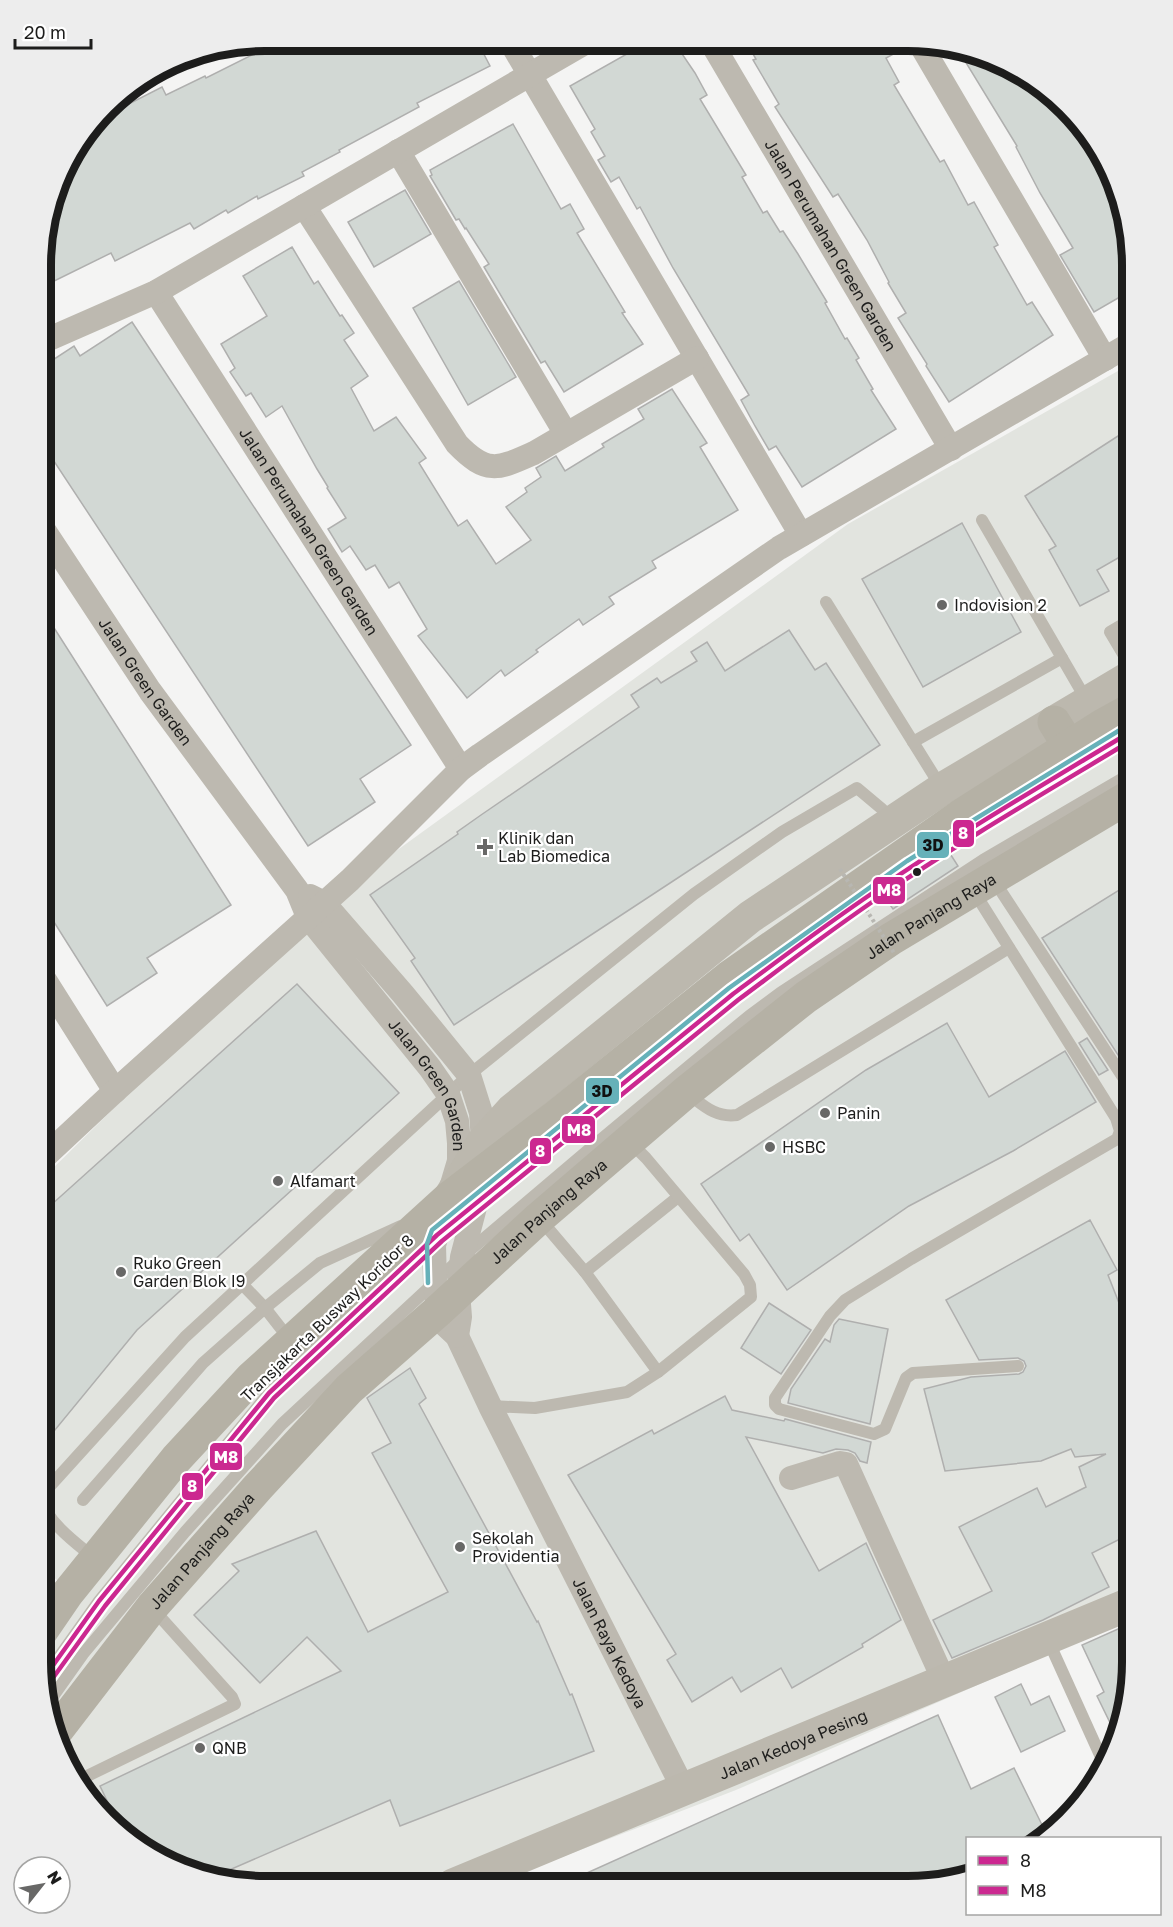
<svg xmlns="http://www.w3.org/2000/svg" width="1173" height="1927" font-family="'Golos Text',sans-serif">
<style>
.built{fill:#e2e4df}
.building{fill:#d2d8d4;stroke:#afafae;stroke-width:1.5}
.lines{fill:none;stroke-linecap:round;stroke-linejoin:round}
.lane{stroke:#bdb9b0;stroke-width:12}
.street{stroke:#bdb9b0;stroke-width:24}
.secondary{stroke:#bcb8ae;stroke-width:33}
.primary{stroke:#b5b1a5;stroke-width:33}
.path-bridge{stroke:#b8b7b2;stroke-width:4;stroke-dasharray:3 3;stroke-linecap:butt}
.bus-1-casing{stroke:#fff;stroke-width:9}
.bus-2-casing{stroke:#fff;stroke-width:9}
.bus-3-casing{stroke:#fff;stroke-width:9}
.bus-1{stroke:#cc2790;stroke-width:4.5}
.bus-2{stroke:#cb2990;stroke-width:4.5}
.bus-3{stroke:#66b1b9;stroke-width:4.5}
.poi-dot{fill:#686867;stroke:#fff;stroke-width:2}
.bus-dot{fill:#1d1d1c;stroke:#fff;stroke-width:2}
.labels{text-anchor:middle;stroke-width:4.5;stroke-linejoin:round;paint-order:stroke}
.street-label{font-size:16px;fill:#1d1d1c;stroke:#fff}
.poi-label{font-size:16px;fill:#1d1d1c;stroke:#fff;text-anchor:start}
.rim{fill:none;stroke:#1d1d1c;stroke-width:8}
.line-badge{stroke:#fff;stroke-width:2}
.badge-label{font-size:16px;text-anchor:middle;font-weight:bold;fill:#fff}
.pale-badge-label{font-size:16px;text-anchor:middle;font-weight:bold;fill:#111}
</style>
<rect width="100%" height="100%" fill="#f4f4f3"/>
<path class="built" d="M1132,363V1618L736,1790L489,1885H236L179,1869L128,1840L87,1798L57,1747L41,1662V1613L60,1583L41,1565V1180L316,909L848,524Z"/>
<g class="building">
<path d="M265,40L477,41L490,66L417,103L419,107L339,150L340,152L302,172L304,176L258,199L257,196L228,213L226,210L194,229L190,223L115,261L111,253L42,287V236L64,166L116,98L121,108L162,87L166,95L205,76L206,78L256,53L250,43Z"/>
<path d="M648,42H674L695,73L707,95L700,99L746,175L742,177L763,213L767,211L780,232L783,231L798,254L827,302L825,303L845,339L847,338L859,358L856,360L873,389L871,390L896,429L802,487L776,446L769,450L755,426L741,400L749,395L673,268L640,207L637,209L619,177L611,182L598,160L605,156L591,132L595,129L570,86Z"/>
<path d="M746,42H905L906,47L886,58L899,82L894,85L940,162L944,160L968,205L974,202L998,245L994,247L1027,305L1032,302L1053,335L949,402L926,366L927,364L898,318L906,313L888,283L889,282L867,240L838,194L833,197L775,107L779,104L753,60L756,59Z"/>
<path d="M957,48L994,58L1045,87L1086,129L1116,180L1132,265V290L1094,312L1060,255L1073,248L1040,193L1016,147L1017,146Z"/>
<path d="M513,124L561,209L570,204L584,229L577,233L625,312L622,313L643,344L564,392L545,361L541,363L484,267L489,264L466,228L465,229L459,219L456,220L430,176L432,175L430,170Z"/>
<path d="M405,190L431,234L374,267L348,222Z"/>
<path d="M292,247L314,284L318,281L340,316L342,315L354,333L344,340L368,376L351,388L374,431L396,417L426,458L419,463L458,526L467,520L496,564L531,540L506,507L527,492L525,488L541,477L536,468L556,456L565,471L604,447L602,444L644,419L638,409L672,389L707,443L700,447L738,510L652,561L656,568L609,597L614,604L583,625L579,619L536,650L538,652L505,676L501,670L467,698L418,636L427,629L399,582L389,588L375,565L366,570L350,546L342,552L328,529L346,518L327,488L328,487L317,469L282,406L266,417L251,393L246,396L230,372L235,368L221,344L267,316L243,276Z"/>
<path d="M459,281L516,377L468,405L413,308Z"/>
<path d="M132,322L411,745L360,779L375,802L308,846L42,443V367L74,346L80,356Z"/>
<path d="M1132,427V550L1097,570L1109,591L1080,606L1049,550L1056,546L1025,496Z"/>
<path d="M962,523L1021,632L923,687L862,579Z"/>
<path d="M42,609L231,905L147,958L157,973L107,1006L42,903Z"/>
<path d="M789,630L815,670L826,663L880,745L454,1025L411,961L415,958L370,895L458,834L457,832L481,815L639,707L631,695L657,678L661,683L697,661L691,652L707,642L725,671Z"/>
<path d="M949,852L958,866L893,909L883,895Z"/>
<path d="M1132,882V1055L1122,1061L1042,938Z"/>
<path d="M297,984L399,1093L137,1330L41,1447V1214Z"/>
<path d="M947,1023L989,1097L1065,1051L1096,1102L1013,1151L909,1206L787,1290L749,1234L740,1241L701,1184L866,1070Z"/>
<path d="M1087,1038L1108,1070L1099,1075L1079,1043Z"/>
<path d="M1090,1220L1117,1270L1108,1275L1132,1336V1533L1092,1553L1109,1587L1043,1620L952,1658L933,1620L992,1591L959,1527L1037,1488L1046,1507L1086,1487L1079,1467L1106,1454L1075,1457L1071,1449L1041,1461L945,1471L924,1389L971,1377L1019,1374L1023,1372L1026,1366L1024,1361L1018,1358L979,1360L946,1300Z"/>
<path d="M769,1303L811,1330L781,1374L741,1348Z"/>
<path d="M839,1319L888,1329L870,1424L788,1403L791,1389L825,1339L830,1342L834,1325Z"/>
<path d="M410,1368L426,1398L419,1404L537,1622L538,1621L570,1695L572,1694L594,1751L400,1826L390,1800L211,1878L179,1869L124,1836L100,1786L341,1671L307,1637L260,1683L194,1615L239,1571L232,1564L316,1531L368,1632L448,1592L372,1453L391,1443L367,1398Z"/>
<path d="M725,1396L732,1410L784,1421L785,1419L871,1442L867,1463L860,1461L855,1453L848,1450L836,1449L823,1453L746,1437L819,1571L866,1543L901,1620L862,1644L863,1647L792,1688L781,1668L741,1692L732,1677L692,1702L667,1660L676,1654L568,1475L652,1430L654,1434Z"/>
<path d="M1127,1625L1132,1635V1677L1118,1739L1097,1696L1104,1692L1082,1645Z"/>
<path d="M1021,1684L1031,1705L1049,1696L1065,1731L1021,1752L995,1697Z"/>
<path d="M938,1715L971,1789L1014,1768L1048,1837L1046,1839H968V1875L908,1886H558Z"/>
</g>
<g class="lines">
<g class="lane">
<path d="M982,520L1087,701"/>
<path d="M826,602L941,787"/>
<path d="M1132,669L1110,632L1132,619"/>
<path d="M913,742L1062,658"/>
<path d="M972,828L1132,731"/>
<path d="M993,879L1132,1091"/>
<path d="M973,890L1116,1118L1120,1131L1117,1139L911,1259L845,1300L830,1316L775,1398V1405L779,1409L874,1434L885,1429L906,1378L913,1373L1018,1366"/>
<path d="M687,1093C703,1105 715,1118 737,1115L1009,948"/>
<path d="M540,1219L585,1272L658,1372"/>
<path d="M585,1272L678,1197"/>
<path d="M242,1284L265,1308L290,1340"/>
<path d="M490,1406L535,1408L627,1392L658,1372L751,1297L750,1285L744,1274L646,1158L630,1142"/>
<path d="M83,1500L203,1363L265,1308L320,1263L401,1226"/>
<path d="M94,1558C80,1546 45,1521 44,1502C43,1495 47,1491 51,1485L185,1337L469,1075L694,894L782,832L857,788L882,809L891,821"/>
<path d="M1048,1640L1105,1766"/>
<path d="M44,1678L99,1601L269,1393L437,1235L478,1200L577,1122L685,1033"/>
<path d="M49,1702L83,1654L185,1532L282,1424L462,1257L587,1151L749,1016L780,993L983,860L1132,773"/>
<path d="M77,1781L235,1704L232,1697L153,1609"/>
</g>
<g class="street">
<path d="M510,41L801,535"/>
<path id="s1" d="M711,42L951,449"/>
<path d="M919,42L1105,359"/>
<path d="M398,151L566,434"/>
<path d="M304,206L457,444C487,475 498,469 534,453L697,358"/>
<path id="s2" d="M156,292L461,769"/>
<path d="M42,342L156,292L588,41"/>
<path id="s3" d="M42,527L150,691L297,890L308,917L430,1068L448,1094L457,1121L459,1143V1161L434,1245L435,1283L438,1311L443,1323L457,1336L490,1406L683,1788"/>
<path d="M310,896L324,903L403,994L469,1075L481,1113L485,1169L462,1257L458,1292L460,1317L457,1336"/>
<path d="M41,974L115,1091"/>
<path d="M41,1160L115,1091L350,880L461,769L480,755L779,548L1132,343"/>
<path d="M791,1478L840,1463L846,1464L945,1683"/>
</g>
<g class="secondary">
<path d="M450,1197L483,1142L512,1110L750,917L942,789L1132,676"/>
<path id="s4" d="M453,1885C679,1790 906,1699 1132,1603"/>
</g>
<g class="primary">
<path d="M1054,722L1069,746"/>
<path d="M41,1632L67,1594L176,1459L251,1378L450,1197L556,1116L729,977L960,816L1103,725L1132,709"/>
<path id="s5" d="M55,1733L152,1607L258,1487L349,1389L438,1311L539,1218L686,1092L806,997L891,939L1132,795"/>
</g>
<path class="path-bridge" d="M840,869L894,953"/>
<defs>
<path id="bus-1" d="M44,1678L99,1601L269,1393L437,1235L733,994C780,959 828,923 877,890C960,833 1046,783 1132,731"/>
<path id="bus-2" d="M50,1682L105,1606L274,1398L442,1241L738,1000C785,965 832,929 881,896C963,840 1048,791 1132,740"/>
<path id="bus-3" d="M428,1283L427,1244L432,1230L729,988L907,861L1128,725"/>
</defs>
<use href="#bus-1" class="bus-1-casing"/>
<use href="#bus-2" class="bus-2-casing"/>
<use href="#bus-3" class="bus-3-casing"/>
<use href="#bus-1" class="bus-1"/>
<use href="#bus-2" class="bus-2"/>
<use href="#bus-3" class="bus-3"/>
</g>
<g class="poi-dot">
<circle cx="942" cy="605" r="6"/>
<path d="M482 838h6v6h6v6h-6v6h-6v-6h-6v-6h6z"/>
<circle cx="825" cy="1113" r="6"/>
<circle cx="770" cy="1147" r="6"/>
<circle cx="278" cy="1181" r="6"/>
<circle cx="121" cy="1272" r="6"/>
<circle cx="460" cy="1547" r="6"/>
<circle cx="200" cy="1748" r="6"/>
</g>
<circle class="bus-dot" cx="917" cy="872" r="5"/>
<g class="labels">
<g class="street-label">
<text dy="6" stroke="none"><textPath href="#s1" startOffset="236">Jalan Perumahan Green Garden</textPath></text>
<text dy="6" stroke="none"><textPath href="#s2" startOffset="284">Jalan Perumahan Green Garden</textPath></text>
<text dy="6" stroke="none"><textPath href="#s3" startOffset="186">Jalan Green Garden</textPath></text>
<text dy="6" stroke="none"><textPath href="#s5" startOffset="1204">Jalan Panjang Raya</textPath></text>
<text dy="6" stroke="none"><textPath href="#s3" startOffset="682">Jalan Green Garden</textPath></text>
<text dy="6" stroke="none"><textPath href="#s5" startOffset="720">Jalan Panjang Raya</textPath></text>
<text transform="translate(327 1318) rotate(-44)" y="6">Transjakarta Busway Koridor 8</text>
<text dy="6" stroke="none"><textPath href="#s5" startOffset="234">Jalan Panjang Raya</textPath></text>
<text dy="6" stroke="none"><textPath href="#s3" startOffset="1296">Jalan Raya Kedoya</textPath></text>
<text dy="6" stroke="none"><textPath href="#s4" startOffset="368">Jalan Kedoya Pesing</textPath></text>
</g>
<g class="poi-label">
<text x="954" y="611">Indovision 2</text>
<text x="498" y="844">Klinik dan<tspan x="498" dy="18">Lab Biomedica</tspan></text>
<text x="837" y="1119">Panin</text>
<text x="782" y="1153">HSBC</text>
<text x="290" y="1187">Alfamart</text>
<text x="133" y="1269">Ruko Green<tspan x="133" dy="18">Garden Blok I9</tspan></text>
<text x="472" y="1544">Sekolah<tspan x="472" dy="18">Providentia</tspan></text>
<text x="212" y="1754">QNB</text>
</g>
</g>
<path d="M0 0H1173V1927H0ZM265 51H908A214 214 0 0 1 1122 265V1662A214 214 0 0 1 908 1876H265A214 214 0 0 1 51 1662V265A214 214 0 0 1 265 51Z" fill="#ededed" fill-rule="evenodd"/>
<path class="rim" d="M265 51H908A214 214 0 0 1 1122 265V1662A214 214 0 0 1 908 1876H265A214 214 0 0 1 51 1662V265A214 214 0 0 1 265 51Z"/>
<g class="line-badge">
<rect x="952" y="819" width="23" height="29" rx="6" fill="#cc2790"/>
<rect x="916" y="831" width="34" height="28" rx="6" fill="#66b1b9"/>
<rect x="872" y="876" width="34" height="29" rx="6" fill="#cb2990"/>
<rect x="585" y="1077" width="35" height="28" rx="6" fill="#66b1b9"/>
<rect x="561" y="1115" width="35" height="29" rx="6" fill="#cb2990"/>
<rect x="529" y="1137" width="23" height="28" rx="6" fill="#cc2790"/>
<rect x="209" y="1442" width="34" height="29" rx="6" fill="#cb2990"/>
<rect x="181" y="1472" width="23" height="29" rx="6" fill="#cc2790"/>
</g>
<g class="badge-label">
<text x="963" y="839">8</text>
<text x="889" y="896">M8</text>
<text x="579" y="1136">M8</text>
<text x="540" y="1157">8</text>
<text x="226" y="1463">M8</text>
<text x="192" y="1492">8</text>
</g>
<g class="pale-badge-label">
<text x="933" y="851">3D</text>
<text x="602" y="1097">3D</text>
</g>
<rect x="966" y="1837" width="195" height="78" fill="#ffffff" stroke="#a5a5a4" stroke-width="1.5"/>
<rect x="978" y="1856" width="30" height="9" fill="#cc2790" stroke="#a5a5a4" stroke-width="1.5"/>
<text x="1020" y="1867" font-size="18" fill="#1d1d1c">8</text>
<rect x="978" y="1886" width="30" height="9" fill="#cb2990" stroke="#a5a5a4" stroke-width="1.5"/>
<text x="1020" y="1897" font-size="18" fill="#1d1d1c">M8</text>
<g transform="translate(42 1885) rotate(59)"><circle r="28" fill="#ffffff" stroke="#a5a5a4" stroke-width="1.5"/>
<path d="M0-4.5L10 22L0 15L-10 22Z" fill="#686867"/>
<text y="-9" font-size="16" font-weight="bold" text-anchor="middle" fill="#1d1d1c">N</text>
</g>
<path d="M15 39v9h76v-9" fill="none" stroke="#1d1d1c" stroke-width="3"/>
<text x="24" y="39" font-size="18" fill="#1d1d1c" stroke="#ffffff" stroke-width="4.5" paint-order="stroke">20 m</text>
</svg>
